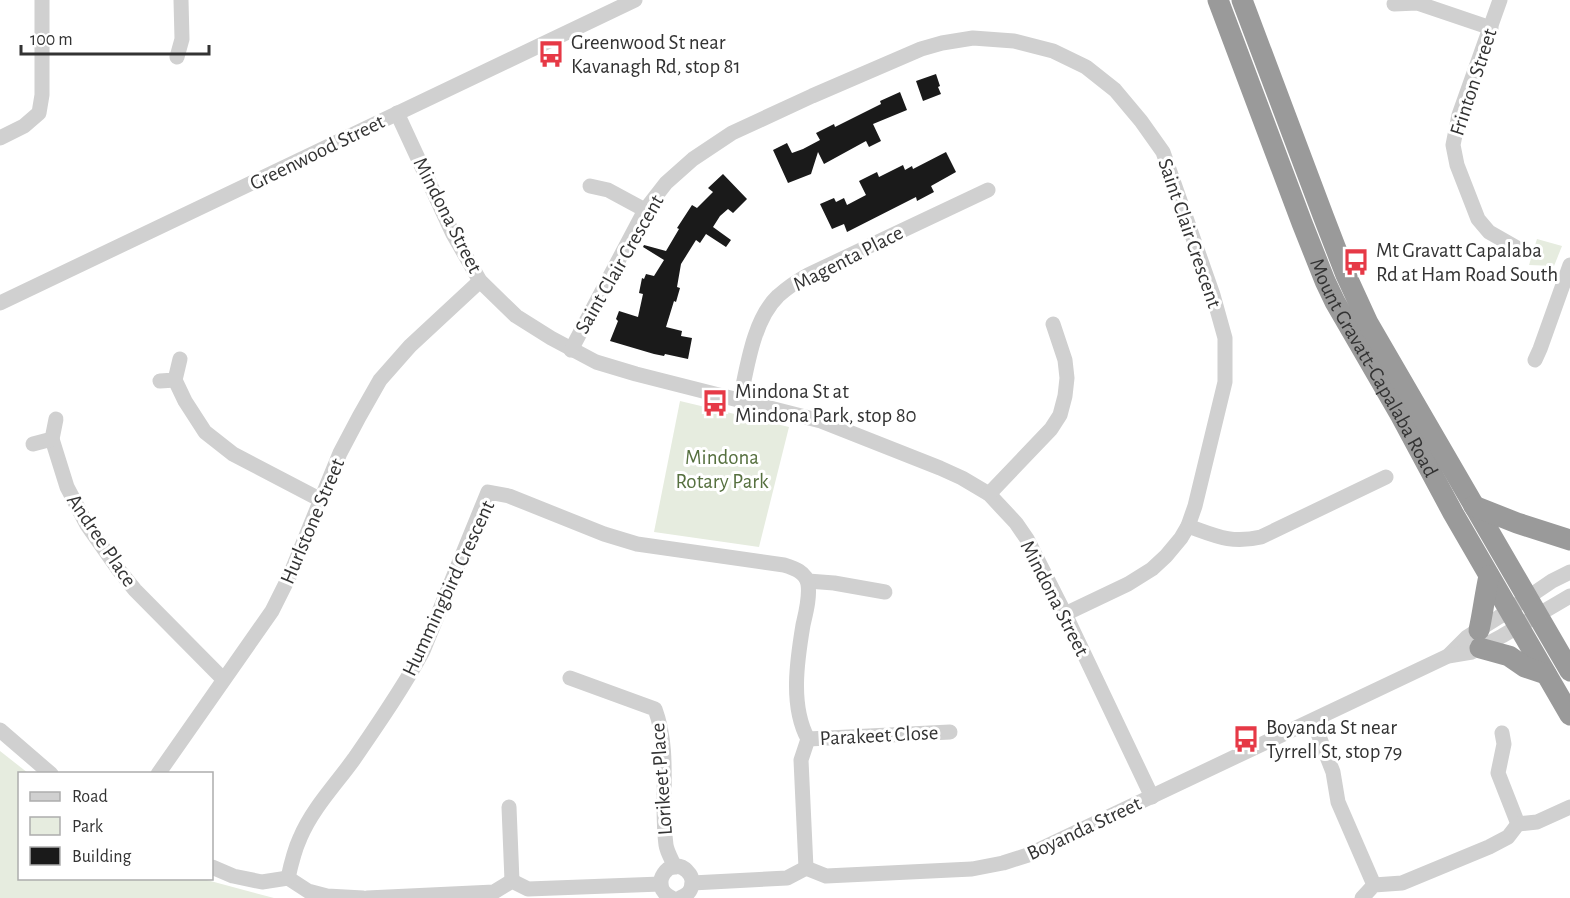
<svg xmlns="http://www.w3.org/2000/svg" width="1570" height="898" font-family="'Alegreya Sans',sans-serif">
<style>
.green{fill:#e6ecdf}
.building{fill:#1a1a1a}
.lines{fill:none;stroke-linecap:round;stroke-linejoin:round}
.minor{stroke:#d0d0d0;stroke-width:15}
.highway{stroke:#9a9a9a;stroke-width:21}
.labels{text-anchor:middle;stroke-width:6;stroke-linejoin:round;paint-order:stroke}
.poi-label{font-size:21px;fill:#333;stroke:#fff;text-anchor:start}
.street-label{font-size:21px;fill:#333;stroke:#fff}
.park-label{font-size:21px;fill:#56703f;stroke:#fff}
</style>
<rect width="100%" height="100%" fill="#fff"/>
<g class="green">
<path d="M1537,239L1562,246L1554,266L1529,265Z"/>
<path d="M680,401L789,427L759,547L654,532Z"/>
<path d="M0,751L28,773L20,774V878L203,879L274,898H0Z"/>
</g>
<g class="building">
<path d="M936,74L940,86L938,87L941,94L923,101L916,81Z"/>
<path d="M900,92L907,110L873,124L881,141L869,147L866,141L824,164L818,152L811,174L788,183L773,150L787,143L792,153L803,149L820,140L816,133L834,124L835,127L881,104L880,101Z"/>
<path d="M946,152L956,172L931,186L934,192L917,201L916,197L847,232L844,224L832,229L820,204L834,198L836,202L844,198L847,205L866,195L859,181L877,172L879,177L903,165L905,170L912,166L913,169Z"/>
<path d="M723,174L747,199L733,213L728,209L720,216L713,227L731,240L726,247L706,234L700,243L696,240L681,264L677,287L680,288L676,302L674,301L666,327L682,331L681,336L692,338L688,359L665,354L664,356L654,354L610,341L618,321L616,319L619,311L638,317L643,294L639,293L642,278L644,279L646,274L654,276L664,260L643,247L644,245L666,251L679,229L677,228L692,205L697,208L713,192L708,188Z"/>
</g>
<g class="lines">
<g class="minor">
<path d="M1500,0L1459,115L1453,145L1457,165L1478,219L1489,232L1517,248"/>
<path d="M1394,4L1417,3L1491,28"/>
<path d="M177,57L182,39L181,0"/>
<path d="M397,113L453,234L480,281L516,316L551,338L596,362L636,374L821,421L940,468L962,478L989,494L1016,523L1027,539L1065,614L1152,797"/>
<path d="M0,138L24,126L39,113L42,95V0"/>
<path d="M590,186L608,190L645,210"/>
<path d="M0,303L635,0"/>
<path d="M571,350L645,210L666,183L693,159L732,133L812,96L921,49L942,43L973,38L1014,41L1053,51L1086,67L1115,90L1141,121L1163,152L1213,295L1225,338V382L1195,506L1188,526L1181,538L1166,556L1152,569L1128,584L1065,614"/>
<path d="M1535,360L1540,349L1570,265"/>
<path d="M175,380L185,401L205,432L233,454L321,500"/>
<path d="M160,381L175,380L180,359"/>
<path d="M740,400C747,368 753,320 778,296C787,288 797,281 808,275L988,190"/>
<path d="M52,439L67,487L87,525L118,569L135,590L223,679"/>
<path d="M33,444L52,439L56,419"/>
<path d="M989,494L1051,429L1060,415L1065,396L1067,378L1065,360L1053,324"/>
<path d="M1188,526C1216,536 1231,544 1261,537L1386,477"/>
<path d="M808,581L834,583L885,592"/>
<path d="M1448,656L1467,637L1499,617L1552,581L1570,572"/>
<path d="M570,678L655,709C671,752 660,800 666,845C667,852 672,860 675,867"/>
<path d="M1313,721L1333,772L1338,802L1374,885"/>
<path d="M0,730L51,774"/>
<path d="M1502,733L1504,744L1498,773L1518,824"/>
<path d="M808,739L950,732"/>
<path d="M158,774L272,611L290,575L340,453L359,417L380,380L410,346L480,281"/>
<path d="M509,807L512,881"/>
<path d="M212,867L233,876L262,882L288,878L308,891L327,896L363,898"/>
<path d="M288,878C291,864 294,851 300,838C312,809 336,784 354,759C378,724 403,688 423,651L488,492L509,496L604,534L637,544L784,565C794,568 806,572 808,584C810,597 806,612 803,625C797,661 790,706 808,739L801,760L806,868"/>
<path d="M692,883L787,878L806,868L826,876L972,869L1003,863L1028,855L1448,656L1472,652L1502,636L1570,596"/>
<path d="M367,898L494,892L512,881L528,889L661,884"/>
<path d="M672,898C646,886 671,854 687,871C691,875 693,879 692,884C691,892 687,895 680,898"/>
<path d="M1362,898L1374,885L1402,883L1489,847L1508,837L1518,824L1537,822L1570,807"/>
</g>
<g class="highway">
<path id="s1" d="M1218,0L1302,223L1325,281L1335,302L1401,416L1453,513L1570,715"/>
<path d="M1242,0L1324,218L1346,275L1368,323L1570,671"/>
<path d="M1474,506L1517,523L1570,540"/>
<path d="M1479,630C1483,612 1485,594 1489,576"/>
<path d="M1480,648L1509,656L1525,667L1546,674"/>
</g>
</g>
<defs>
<symbol id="bus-bare" viewBox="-9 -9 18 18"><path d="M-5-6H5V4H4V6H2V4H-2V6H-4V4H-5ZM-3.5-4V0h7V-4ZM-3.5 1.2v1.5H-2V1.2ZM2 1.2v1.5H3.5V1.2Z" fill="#e63946" stroke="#fff" stroke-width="2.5" paint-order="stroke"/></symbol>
</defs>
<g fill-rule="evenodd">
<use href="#bus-bare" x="532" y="35" width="38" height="38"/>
<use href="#bus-bare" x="1337" y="243" width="38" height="38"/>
<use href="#bus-bare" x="696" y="384" width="38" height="38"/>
<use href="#bus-bare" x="1227" y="720" width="38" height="38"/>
</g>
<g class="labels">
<g class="poi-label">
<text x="571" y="49">Greenwood St near<tspan x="571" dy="24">Kavanagh Rd, stop 81</tspan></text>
<text x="1376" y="257">Mt Gravatt Capalaba<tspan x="1376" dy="24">Rd at Ham Road South</tspan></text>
<text x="735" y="398">Mindona St at<tspan x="735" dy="24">Mindona Park, stop 80</tspan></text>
<text x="1266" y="734">Boyanda St near<tspan x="1266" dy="24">Tyrrell St, stop 79</tspan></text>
</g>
<g class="street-label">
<text transform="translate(1473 82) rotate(-72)" y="7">Frinton Street</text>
<text transform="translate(317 152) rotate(-26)" y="7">Greenwood Street</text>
<text transform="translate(448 215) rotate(63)" y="7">Mindona Street</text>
<text transform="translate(1190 233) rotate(71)" y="7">Saint Clair Crescent</text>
<text transform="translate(848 258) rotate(-27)" y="7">Magenta Place</text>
<text transform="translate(619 264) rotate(-60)" y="7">Saint Clair Crescent</text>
<text dy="7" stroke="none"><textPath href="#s1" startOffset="400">Mount Gravatt-Capalaba Road</textPath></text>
<text transform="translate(312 521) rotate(-67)" y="7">Hurlstone Street</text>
<text transform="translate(102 540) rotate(56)" y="7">Andree Place</text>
<text transform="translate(448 588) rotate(-65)" y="7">Hummingbird Crescent</text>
<text transform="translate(1055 598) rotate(63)" y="7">Mindona Street</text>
<text transform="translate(879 735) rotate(-3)" y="7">Parakeet Close</text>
<text transform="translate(661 779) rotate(-94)" y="7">Lorikeet Place</text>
<text transform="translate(1084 828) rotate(-25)" y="7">Boyanda Street</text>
</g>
<g class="park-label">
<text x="722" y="464">Mindona<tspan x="722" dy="24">Rotary Park</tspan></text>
</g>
</g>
<rect x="18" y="772" width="195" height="108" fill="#ffffff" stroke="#adadad" stroke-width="1.5"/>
<rect x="30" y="792" width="30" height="9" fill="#d0d0d0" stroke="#adadad" stroke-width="1.5"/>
<text x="72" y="802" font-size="18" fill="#333333">Road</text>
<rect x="30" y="817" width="30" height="18" fill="#e6ecdf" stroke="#adadad" stroke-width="1.5"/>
<text x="72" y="832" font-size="18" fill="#333333">Park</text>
<rect x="30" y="847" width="30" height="18" fill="#1a1a1a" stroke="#adadad" stroke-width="1.5"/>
<text x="72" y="862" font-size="18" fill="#333333">Building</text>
<path d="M21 45v9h188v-9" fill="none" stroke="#333333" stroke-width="3"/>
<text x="30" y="45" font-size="18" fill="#333333" stroke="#ffffff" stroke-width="4.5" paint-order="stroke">100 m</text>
</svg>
